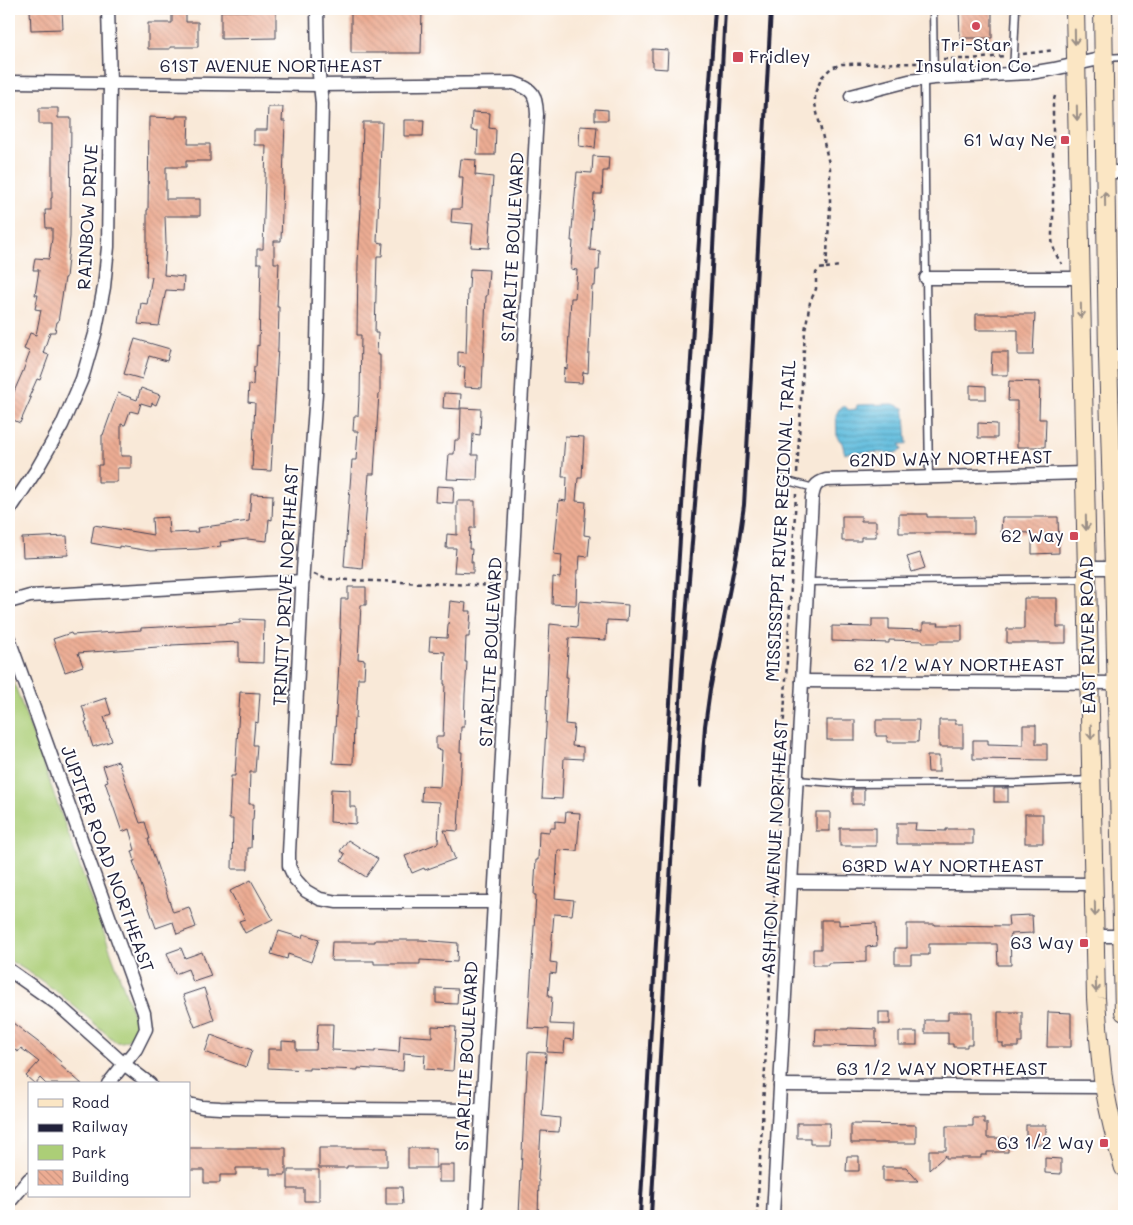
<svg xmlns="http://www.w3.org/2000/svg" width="1133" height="1225" font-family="Mali,sans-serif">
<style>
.green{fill:#acce77;stroke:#677859}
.water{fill:url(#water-rules);stroke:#406f8c}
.building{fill:url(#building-back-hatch)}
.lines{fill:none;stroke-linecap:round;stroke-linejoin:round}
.service-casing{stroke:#424053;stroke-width:9}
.minor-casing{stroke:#424053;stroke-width:15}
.secondary-casing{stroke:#424053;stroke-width:20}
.path{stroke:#424053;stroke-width:2.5;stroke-dasharray:4 4;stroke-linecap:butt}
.service{stroke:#fff;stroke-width:6}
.minor{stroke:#fff;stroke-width:12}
.secondary{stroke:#fbe6c4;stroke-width:18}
.rail{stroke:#22223b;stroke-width:4}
.oneway{stroke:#998e86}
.poi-dot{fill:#d1495b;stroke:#fff;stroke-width:2}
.labels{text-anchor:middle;stroke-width:4;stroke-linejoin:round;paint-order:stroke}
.poi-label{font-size:18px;fill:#22223b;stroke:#fff;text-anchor:end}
.street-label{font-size:18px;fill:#22223b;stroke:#fff}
</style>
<defs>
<pattern id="water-rules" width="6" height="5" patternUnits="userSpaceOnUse" patternTransform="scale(1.25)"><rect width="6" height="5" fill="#5fbcdd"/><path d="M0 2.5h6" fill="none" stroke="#4e98b4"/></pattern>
<pattern id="building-back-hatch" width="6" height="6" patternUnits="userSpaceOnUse" patternTransform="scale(1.25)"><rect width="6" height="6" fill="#ecac93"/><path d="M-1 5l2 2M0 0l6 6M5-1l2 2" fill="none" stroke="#ca9480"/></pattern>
</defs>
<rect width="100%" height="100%" fill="#fff"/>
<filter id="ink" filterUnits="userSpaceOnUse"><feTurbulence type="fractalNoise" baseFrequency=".02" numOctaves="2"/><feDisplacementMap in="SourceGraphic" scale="10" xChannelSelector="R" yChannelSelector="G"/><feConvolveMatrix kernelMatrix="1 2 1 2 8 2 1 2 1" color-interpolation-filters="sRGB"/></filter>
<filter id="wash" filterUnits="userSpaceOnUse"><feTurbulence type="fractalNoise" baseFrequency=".0096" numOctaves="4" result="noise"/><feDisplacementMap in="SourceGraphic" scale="20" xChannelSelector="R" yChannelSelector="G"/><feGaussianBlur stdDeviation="1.12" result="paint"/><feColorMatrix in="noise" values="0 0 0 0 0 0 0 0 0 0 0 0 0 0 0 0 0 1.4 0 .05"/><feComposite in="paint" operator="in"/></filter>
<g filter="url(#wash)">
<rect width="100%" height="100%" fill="#f9e9d8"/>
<path class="green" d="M9,669L136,1022L137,1030C132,1037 125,1044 116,1042L60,994L32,974L9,960Z"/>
<path class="water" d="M893,404L904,408L905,414L907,444H900L902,450L895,453L850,452L845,454L842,443L837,437L836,415L839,409L845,406L849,410L856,409L857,405Z"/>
<g id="blocks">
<g class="building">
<path d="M30,9H62L63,29L31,30Z"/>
<path d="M172,9H186V22H198V47H170V49H148V23H172Z"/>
<path d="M351,9H422L421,53H351Z"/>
<path d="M959,9H992V38H960Z"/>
<path d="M221,11H276V38L221,39Z"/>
<path d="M652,49L668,50L667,69L653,68V62H652Z"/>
<path d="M268,107H283L282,121H285L281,241H274V263H279L277,307H279L278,347L271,471L252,470L255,403L248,402L249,384L253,385L254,367H256L257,345L259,346L261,263H257V249H263L266,145H254V130H267Z"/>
<path d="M39,108H58V118H71L70,237L66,278H65L58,322H57L55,332H50L43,353L49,355L40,380L37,379L29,397L31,398L20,423L9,418V403L23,371L30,352L24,349L30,333L36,335L41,310L35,309L38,295H35L39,270H33L35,258L49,259L52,239V228H46L45,210H51V198H52V124H39Z"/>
<path d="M595,109L608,110V120H595Z"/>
<path d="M472,112L490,113L489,128L496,129L495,155H477L478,131L471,130Z"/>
<path d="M176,116H189L188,144H210V161H186V167H166V199H200V216H165L166,244L164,275L184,277L183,291L166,290L159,326L138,324L141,303L147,304L152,277L146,276L147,244V210H148L149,117L176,118Z"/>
<path d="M404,120H424L423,136H404Z"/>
<path d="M363,122H382L377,242L383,243L382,256H377L375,333H378L377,355H380V393H379L374,474H369L362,568L344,566L352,460H356L358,431H353L354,416H358L359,396H360L361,335H357L358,261L361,208Z"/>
<path d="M580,126L597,127L595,148L579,146Z"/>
<path d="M593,156L609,157L608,171H603L602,194H594L590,250L600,251L599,270H596L595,286H592L588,373L583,372L582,383L563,382L564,368L567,369L571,298H575L577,270L571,269L573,241H571L577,172L592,173Z"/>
<path d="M461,159L476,160L475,175L493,177L490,221H491L489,248L471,247L473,224L451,222L452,209H461L463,177H459Z"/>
<path d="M470,269L489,270L487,296H486L482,388L464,387L465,367L458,366V352L466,353L468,289H469Z"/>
<path d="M976,314H1035L1033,355H1018V330H976Z"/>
<path d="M135,339L170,349L167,361L149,356L142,379L124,374Z"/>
<path d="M992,352H1008V375H991Z"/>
<path d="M1009,381L1040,382L1039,419H1046L1045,447H1017V401H1008Z"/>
<path d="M970,385L986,386V399H970Z"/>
<path d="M141,388L160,395L156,405L152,403L151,406L141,403L138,413L130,411L125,425L121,424V456H131V468H117V482H98V465H102V435H103L118,393L137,400Z"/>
<path d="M444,393L461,394L460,409L443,408Z"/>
<path d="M461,408L481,409L480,435L473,434L472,455H478L477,480L447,479L449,454H454L455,440H460Z"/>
<path d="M978,423L997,424V438H978Z"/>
<path d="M565,436L584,437L582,478H578L576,501L586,502L584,535L590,536L588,557L580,556L579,570H577L576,605L552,604L553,577L560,578L562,555L554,554L559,500L566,501L567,477H562Z"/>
<path d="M437,486L454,487L453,503L436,502Z"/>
<path d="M251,494L273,495L272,520L269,519L267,541L247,539L220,542L221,546L198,549L150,551L119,546V548L91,543L94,525L153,535L152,518L168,517L169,533L198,532L197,528L249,521Z"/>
<path d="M457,501H475V528H470L469,549H472L471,562H473V573L454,572L456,548H446L447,534L457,535Z"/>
<path d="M899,514H927V517H974V533H899Z"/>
<path d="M842,516H861V521H876V537H861V541H842Z"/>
<path d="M1002,517H1058L1059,553L1032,554V533L1001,532Z"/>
<path d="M67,536L68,555L23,557L22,538Z"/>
<path d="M920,553L925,568L912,572L907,557Z"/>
<path d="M348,587H366V605H361L358,659L365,660L364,678H358L356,718H354L353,764L333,763L341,629H340L341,599H348Z"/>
<path d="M1024,598H1057V627H1066V643H1007V629H1024Z"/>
<path d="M450,601L466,603L465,611H471L469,637H466L465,662H467L465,694L464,727H461L460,752H462L458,831L444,830L455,859L425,870L424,868L412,873L405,856L438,843L440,802L421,801L422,786L440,787L442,750L436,749V737H443L445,684H444L445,652L429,651L430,637L447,638Z"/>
<path d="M579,601L628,605L627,621L607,620L606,640L569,638L566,677H568L565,724L574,725L572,746L583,747V759L564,758L562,799L542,798L547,710H546L548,659L550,624L577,627Z"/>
<path d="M240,619L264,620L263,663L239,662V642L171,645V646L78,653L83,666L65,672L53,639L71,633L72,635L141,630V628L240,623Z"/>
<path d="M872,619H889V629L923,630V623H939L938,625H962V641H938V643H923V641L889,640V643L832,641V626L872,627Z"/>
<path d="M240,692L260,693L258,723L255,722L253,745H257L255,772H250L249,804H254L253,820H252L251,848H248V869H232L233,819H229L231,776H235Z"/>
<path d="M106,698L111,714L104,717L112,741L93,747L85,722L87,721L82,706Z"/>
<rect x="827" y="720" width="28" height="20"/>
<path d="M876,720H919L918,742H887V736H876Z"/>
<path d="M939,720H955V724H963V747H939Z"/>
<path d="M1023,725H1036V744H1047V760L973,759V740H988V744L1023,745Z"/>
<path d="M927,756H939V772H928Z"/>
<path d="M118,761L140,823L145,822L150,839H148L173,912L189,907L196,927L177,934L173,922L156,928L133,861H135L132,851L135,850L129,829L122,832L105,782L108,781L103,766Z"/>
<rect x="994" y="788" width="14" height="14"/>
<path d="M331,789L350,790V807H356V824L330,822Z"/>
<rect x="852" y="789" width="12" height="15"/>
<path d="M566,812L580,813L577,851L558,850L555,898L574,900L572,915L554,914L550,962L557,963L556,974L550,973L548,997H552L550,1024L574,1025L573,1040L565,1039L564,1053L547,1052L549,1029L528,1028L536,895H534L536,860H538L539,831L549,832L550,828H555V821L565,822Z"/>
<rect x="816" y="812" width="14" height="19"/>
<rect x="1025" y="814" width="18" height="29"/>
<path d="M897,823H916L915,830L946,831V829H973V844H897Z"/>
<rect x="840" y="828" width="36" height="18"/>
<path d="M348,840L378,859L366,877L341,861L345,854L340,851Z"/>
<path d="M251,880L273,919L245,933L239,921L245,919L230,891Z"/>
<path d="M1032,915L1033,933L1010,934L1011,965H998L997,944H929V955H911V964H895V948H907V924H935V925L1009,926L1008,916Z"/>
<path d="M821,920H839V925L876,923L877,946L866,947V962L828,963V965H813V949H821Z"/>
<path d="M279,931L302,938L303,934L319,939L311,962L288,954L287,959L271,954Z"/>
<path d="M375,940H421L458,943L457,962L420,960V964H374V961H331L332,942H375Z"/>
<path d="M181,948L185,958L202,952L211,976L193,982L188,969L175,974L167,953Z"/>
<path d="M204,988L214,1020L195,1027L183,995Z"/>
<path d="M436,988L458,989L457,1004L436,1003Z"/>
<rect x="879" y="1012" width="11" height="12"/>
<path d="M948,1012H972V1044H967V1047H953V1044H948V1033H925V1020H948Z"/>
<path d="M998,1012H1022V1043H1018V1047H1003V1043H998Z"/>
<path d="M1048,1012L1071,1013V1047H1047Z"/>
<path d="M9,1020L42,1045L62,1063L60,1065L82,1084H46L40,1078L35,1084L26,1076L39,1062L21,1048L18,1052L9,1046Z"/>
<path d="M318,1024H333L332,1050L375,1052V1050L399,1052L400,1035L432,1037V1026L456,1027L453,1071L424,1069L425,1055L404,1053L403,1071L358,1068V1070L309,1068V1070L268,1068V1049H282V1041L296,1042V1050H316Z"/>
<path d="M848,1028L876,1029V1046L834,1045V1046H815L816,1029H848Z"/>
<rect x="899" y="1032" width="18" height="13"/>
<path d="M211,1035L252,1050L246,1067L205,1052Z"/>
<path d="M528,1052L546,1053L542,1116L560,1118L559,1132L541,1131L538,1180H539L538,1216L519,1215L525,1091H526Z"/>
<path d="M973,1118H984V1123H987V1138H1008V1152H987V1155H981V1158H946V1155L929,1170V1150H946V1126H973Z"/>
<path d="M797,1123H830L829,1144H810V1138H797Z"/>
<path d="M851,1124L916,1125V1143H851Z"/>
<rect x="1026" y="1125" width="20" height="19"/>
<path d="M189,1148H286V1175H270V1168H236V1175H220V1183H204V1170H189Z"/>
<path d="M319,1148H387V1166H347V1168H319Z"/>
<rect x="408" y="1148" width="28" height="20"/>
<path d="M847,1156H859V1171H846Z"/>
<path d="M1045,1158L1061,1159V1174L1045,1173Z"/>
<rect x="439" y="1165" width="15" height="17"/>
<path d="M883,1167H906L918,1181H883Z"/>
<path d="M288,1170H319V1201H304V1189H288Z"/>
<path d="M386,1187H402L403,1204H386Z"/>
</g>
</g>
</g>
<g filter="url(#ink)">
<use href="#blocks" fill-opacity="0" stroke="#424053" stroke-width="1"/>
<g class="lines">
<defs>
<g id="service">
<path d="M933,9L934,78"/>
<path d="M1105,58L1124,57"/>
<path d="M1013,74L1016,9"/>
<path d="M924,79L926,278L929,478"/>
<path d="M784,480L814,488"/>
<path d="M807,582L1086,579"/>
<path d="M797,780L847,784L1017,783L1091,780"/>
</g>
<g id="minor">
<path d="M317,9L318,65L322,104L316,393L303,570L289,853V866L295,879L306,891L320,899L337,902H494"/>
<path d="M9,82L320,85L514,83C533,89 536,94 537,114L494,902L476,1216"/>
<path d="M851,96L909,81L934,78L1030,73L1054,69L1104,58"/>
<path d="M1105,172H1124"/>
<path d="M926,278H1081"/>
<path d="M1108,356H1124"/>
<path d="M9,511L37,469L62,425L82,379L95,334L104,287L108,247L110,82L108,9"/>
<path d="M1087,568H1124"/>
<path d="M9,602L30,596L303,581"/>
<path d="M9,639L144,1013L146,1029L136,1049L108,1084"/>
<path d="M802,681L1116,683"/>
<path d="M792,882L1095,884"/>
<path d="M1095,936H1124"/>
<path d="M9,970L56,1003L124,1064L150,1084"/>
<path d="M780,1085L1104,1087"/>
<path d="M189,1104L202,1107L220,1108L481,1110"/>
<path d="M9,1203L29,1179"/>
<path d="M773,1216L812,498C814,487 815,483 826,480L1085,473"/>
</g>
<g id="secondary">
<path d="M1075,9L1096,998C1098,1028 1100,1057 1104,1086C1109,1114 1116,1142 1124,1168"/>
<path d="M1103,9L1108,356L1114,568L1124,1012"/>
</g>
</defs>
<use href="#service" class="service-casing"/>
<use href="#minor" class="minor-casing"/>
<use href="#secondary" class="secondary-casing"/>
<g class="path">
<path d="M1123,27H1124"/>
<path d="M1023,54L1054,50"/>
<path d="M943,59H970L1005,56"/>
<path d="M1123,72H1124"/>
<path d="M1055,96L1053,103V221C1051,239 1051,249 1062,264"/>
<path d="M826,268L840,266"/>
<path d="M797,473L805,331L810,302L816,289V273L819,269L826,268L830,208V168L815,104V93L819,84L822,77L831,68L842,64L921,63L926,62"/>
<path d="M314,574L326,579L500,586"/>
<path d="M757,1216L796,494"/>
</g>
<use href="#service" class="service"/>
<use href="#minor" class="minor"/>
<use href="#secondary" class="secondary"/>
<g class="rail">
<path d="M701,786L705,726L710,690L738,547L744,505L771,9"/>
<path d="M640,1216L672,669L693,327L715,9"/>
<path d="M651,1216L682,668L709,328L725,9"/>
</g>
</g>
<defs><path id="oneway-shaft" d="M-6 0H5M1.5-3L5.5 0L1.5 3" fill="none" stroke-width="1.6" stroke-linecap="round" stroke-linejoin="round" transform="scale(1.25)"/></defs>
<g class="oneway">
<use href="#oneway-shaft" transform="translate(1075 37) rotate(89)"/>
<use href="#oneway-shaft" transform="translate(1077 113) rotate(89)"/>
<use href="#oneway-shaft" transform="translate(1105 199) rotate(-91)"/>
<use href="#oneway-shaft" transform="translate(1081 311) rotate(89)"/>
<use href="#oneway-shaft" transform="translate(1086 523) rotate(89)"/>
<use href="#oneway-shaft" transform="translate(1091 732) rotate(88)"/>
<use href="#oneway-shaft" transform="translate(1095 909) rotate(89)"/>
<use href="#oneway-shaft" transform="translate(1096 985) rotate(89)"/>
</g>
</g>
<g class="poi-dot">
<circle cx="976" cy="26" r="5"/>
<rect x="732" y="51" width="12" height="12" rx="2.5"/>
<rect x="1060" y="135" width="10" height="10" rx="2.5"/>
<rect x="1069" y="531" width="10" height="10" rx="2.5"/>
<rect x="1079" y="938" width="10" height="10" rx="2.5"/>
<rect x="1099" y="1138" width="10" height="10" rx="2.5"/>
</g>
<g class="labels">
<g class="poi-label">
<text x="976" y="51" text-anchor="middle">Tri-Star<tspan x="976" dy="21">Insulation Co.</tspan></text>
<text x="749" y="63" text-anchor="start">Fridley</text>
<text x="1055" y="146">61 Way Ne</text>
<text x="1064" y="542">62 Way</text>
<text x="1074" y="949">63 Way</text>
<text x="1094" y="1149">63 1/2 Way</text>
</g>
<g class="street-label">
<text x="271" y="72">61ST AVENUE NORTHEAST</text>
<text transform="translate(88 217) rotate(-87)" y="6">RAINBOW DRIVE</text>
<text transform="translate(513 247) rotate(-87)" y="6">STARLITE BOULEVARD</text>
<text transform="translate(951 459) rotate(-1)" y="6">62ND WAY NORTHEAST</text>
<text transform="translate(781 521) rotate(-87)" y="6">MISSISSIPPI RIVER REGIONAL TRAIL</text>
<text transform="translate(286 585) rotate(-87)" y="6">TRINITY DRIVE NORTHEAST</text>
<text transform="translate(1088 635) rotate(-91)" y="6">EAST RIVER ROAD</text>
<text transform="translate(491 652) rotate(-87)" y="6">STARLITE BOULEVARD</text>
<text x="959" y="671">62 1/2 WAY NORTHEAST</text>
<text transform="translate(775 847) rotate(-87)" y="6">ASHTON AVENUE NORTHEAST</text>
<text transform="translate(107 859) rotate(70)" y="6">JUPITER ROAD NORTHEAST</text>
<text x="943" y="872">63RD WAY NORTHEAST</text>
<text transform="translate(467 1056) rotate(-87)" y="6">STARLITE BOULEVARD</text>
<text x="942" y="1075">63 1/2 WAY NORTHEAST</text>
</g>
</g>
<rect width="1133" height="1225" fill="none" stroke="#fff" stroke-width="30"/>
<rect x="28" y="1082" width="162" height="115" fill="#ffffff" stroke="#a7a7b1"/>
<rect x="38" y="1099" width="25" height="8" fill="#fbe6c4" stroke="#a7a7b1"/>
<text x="72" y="1108" font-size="15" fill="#22223b">Road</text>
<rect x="38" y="1124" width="25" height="8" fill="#22223b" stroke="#a7a7b1"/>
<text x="72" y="1132" font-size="15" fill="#22223b">Railway</text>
<rect x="38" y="1145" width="25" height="15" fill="#acce77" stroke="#a7a7b1"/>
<text x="72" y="1158" font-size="15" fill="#22223b">Park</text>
<rect x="38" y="1170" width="25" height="15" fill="url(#building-back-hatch)" stroke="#a7a7b1"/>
<text x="72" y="1182" font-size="15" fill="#22223b">Building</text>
</svg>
